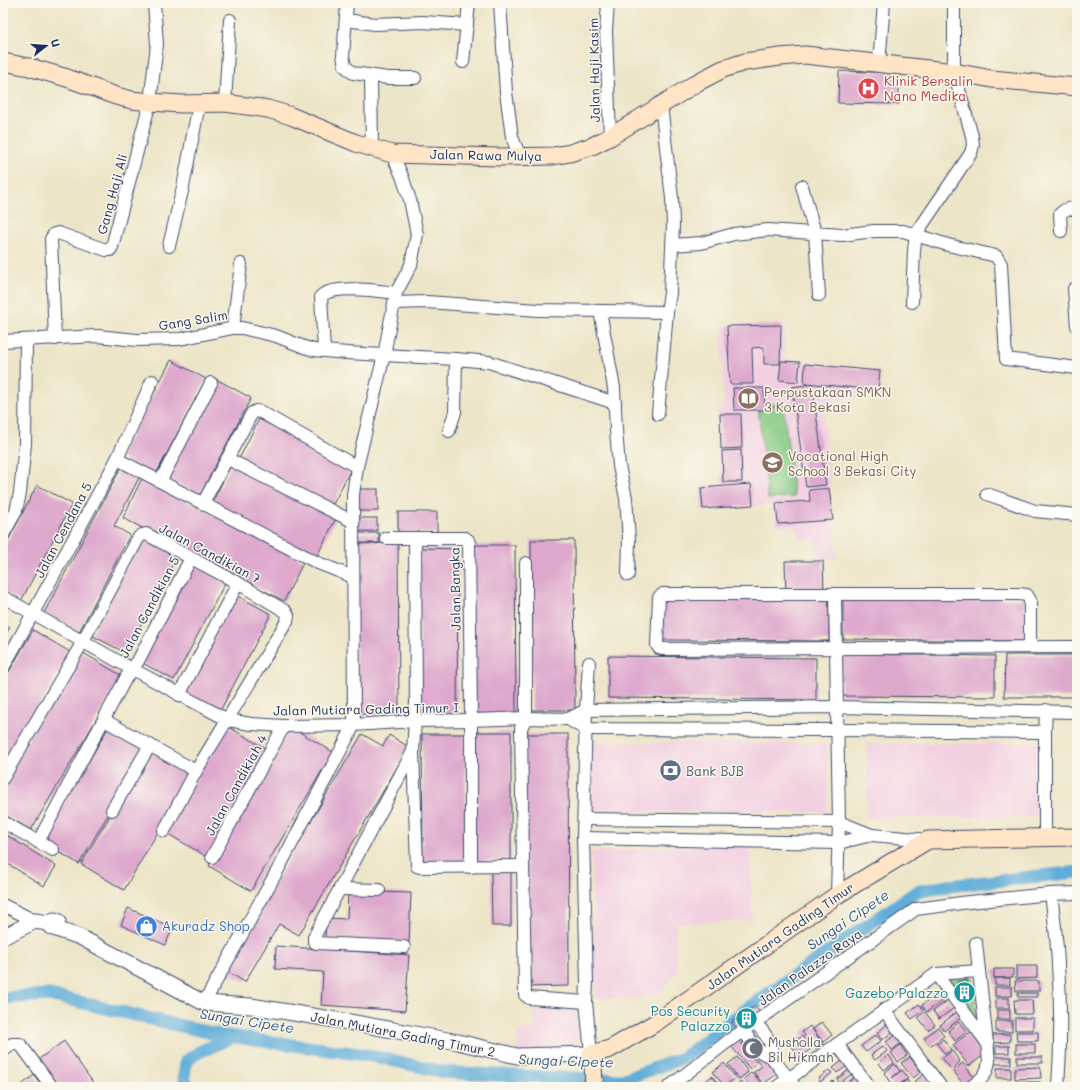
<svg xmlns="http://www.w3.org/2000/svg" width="1080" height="1090" font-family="Mali,sans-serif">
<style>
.built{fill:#f2cfe1}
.park{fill:url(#park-crowns);stroke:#4f7c70}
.pitch{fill:#83c882;stroke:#4f7c70}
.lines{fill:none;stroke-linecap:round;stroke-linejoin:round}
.canal{stroke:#60add9;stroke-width:13}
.building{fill:#dea8cd}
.minor-casing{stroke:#3a4a6e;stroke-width:14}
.tertiary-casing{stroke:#3a4a6e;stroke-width:17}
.secondary-casing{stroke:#3a4a6e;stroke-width:19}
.minor{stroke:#fff;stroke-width:12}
.tertiary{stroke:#fff;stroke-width:15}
.secondary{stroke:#ffe4c6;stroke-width:17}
.labels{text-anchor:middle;stroke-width:3;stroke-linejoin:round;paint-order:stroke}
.street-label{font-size:13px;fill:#1b2f5e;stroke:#fbf7ec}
.health-label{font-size:13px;fill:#be3a42;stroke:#fbf7ec;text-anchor:start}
.education-label{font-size:13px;fill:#785e54;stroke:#fbf7ec;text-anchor:start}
.service-label{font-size:13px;fill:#4e5e75;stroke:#fbf7ec;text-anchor:start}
.shop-label{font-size:13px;fill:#366cbe;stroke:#fbf7ec;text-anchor:start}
.culture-label{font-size:13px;fill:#0d838f;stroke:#fbf7ec;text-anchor:end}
.worship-label{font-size:13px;fill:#5b616d;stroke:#fbf7ec;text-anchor:start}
.water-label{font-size:14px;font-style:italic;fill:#335b89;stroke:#fbf7ec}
</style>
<defs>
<pattern id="park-crowns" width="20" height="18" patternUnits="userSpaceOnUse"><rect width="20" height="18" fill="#83c882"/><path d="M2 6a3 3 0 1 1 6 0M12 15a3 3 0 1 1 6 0" fill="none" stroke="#6aa36e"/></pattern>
</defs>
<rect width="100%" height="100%" fill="#fbf7ec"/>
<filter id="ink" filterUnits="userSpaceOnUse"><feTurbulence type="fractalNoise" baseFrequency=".025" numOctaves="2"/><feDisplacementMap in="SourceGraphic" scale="8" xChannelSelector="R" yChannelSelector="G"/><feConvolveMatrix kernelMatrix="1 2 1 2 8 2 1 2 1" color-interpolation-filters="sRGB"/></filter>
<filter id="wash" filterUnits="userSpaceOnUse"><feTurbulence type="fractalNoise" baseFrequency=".012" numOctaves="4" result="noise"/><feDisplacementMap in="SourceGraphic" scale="16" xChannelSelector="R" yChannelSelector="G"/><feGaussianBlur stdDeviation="0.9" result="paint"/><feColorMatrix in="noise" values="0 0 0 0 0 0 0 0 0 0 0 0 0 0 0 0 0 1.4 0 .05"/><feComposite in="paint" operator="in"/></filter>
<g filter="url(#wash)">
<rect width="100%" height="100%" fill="#ede5c7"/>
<g class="built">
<path d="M785,324L784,359L880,371L881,392L827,402L823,407L837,560H821L814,539L798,538L797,528L776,525L774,505H765L701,511L700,487L721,485L716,411L722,409L724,399L721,325Z"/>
<path d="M592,742L828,743V812L592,811Z"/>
<path d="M1037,743L1038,817L867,818V744Z"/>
<path d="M720,844H751L752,921L676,923L677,971L658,996L596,999L591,852Z"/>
<path d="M534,1007H578V1046L573,1049L517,1053L518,1031L534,1029Z"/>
</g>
<path class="park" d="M973,976L978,1025L944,978Z"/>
<path class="pitch" d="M783,403L794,497L768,499L758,406Z"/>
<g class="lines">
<g class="canal">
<path d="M3,998L49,995L220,1035L373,1056L443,1072L497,1075L622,1080L683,1058L760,999L916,892L948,886L1077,872"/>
<path d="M188,1087L184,1077L186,1061L199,1052L233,1037"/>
</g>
</g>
<g id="blocks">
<g class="building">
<path d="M839,71L899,73V104L838,103Z"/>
<path d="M781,325L780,364H764V347L752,348L753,384H730L727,326Z"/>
<path d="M171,360L206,379L155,476L120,457Z"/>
<path d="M781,361L800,362L798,382L779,380Z"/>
<path d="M805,364L880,371L878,390L804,383Z"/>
<path d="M216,379L251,398L200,495L165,477Z"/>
<path d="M812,384L826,485L806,487L792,387Z"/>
<path d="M733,388H764L765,410H734Z"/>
<path d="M720,414H741L742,448L721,449Z"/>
<path d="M259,419L352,467L332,506L239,459Z"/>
<path d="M741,450L742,482H723L722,451Z"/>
<path d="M123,464L141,474L114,526L130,535L79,632L44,613Z"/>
<path d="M231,465L336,518L316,558L211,505Z"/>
<path d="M142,478L304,561L284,601L123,518Z"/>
<path d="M751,484L753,505L703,509L701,488Z"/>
<path d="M37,485L72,504L21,601L3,591V550Z"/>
<path d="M829,488L833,520L778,524L776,503L810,501L809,490Z"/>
<rect x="356" y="489" width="22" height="22"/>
<rect x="398" y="512" width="39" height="21"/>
<rect x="355" y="518" width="22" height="13"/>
<rect x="356" y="533" width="23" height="10"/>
<path d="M142,538L177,556L126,653L91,635Z"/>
<path d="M531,540H574L575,710H532Z"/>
<path d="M398,543L399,714H357L355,544Z"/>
<path d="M472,545H515L516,715H473Z"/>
<path d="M420,548L458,549L457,718H420Z"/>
<path d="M785,561H823L824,592L786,593Z"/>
<path d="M190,564L225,583L174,680L139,661Z"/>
<path d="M236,595L271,614L220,711L185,692Z"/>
<path d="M660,598L829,599V641L660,640Z"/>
<path d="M843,598L1025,599V641L843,639Z"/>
<path d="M3,622L10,627L3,639Z"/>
<path d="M33,630L70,652L3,768V682Z"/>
<path d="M80,651L122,676L31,830L3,814V782Z"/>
<path d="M841,654L995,656V697L841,696Z"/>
<path d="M1005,655H1077V697H1004Z"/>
<path d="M608,656L816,658V700L608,698Z"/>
<path d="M227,726L270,751L207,857L165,832Z"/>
<path d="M291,727L333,752L251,891L209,866Z"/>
<path d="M108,728L146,750L79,864L42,842Z"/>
<path d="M473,732H511V861L473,860Z"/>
<path d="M362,734L383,746L389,735L409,747L299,935L279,924L245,982L224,970Z"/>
<path d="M422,734H465L466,863H423Z"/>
<path d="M525,734H568L569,986L526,987Z"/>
<path d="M149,750L191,775L124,890L81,864Z"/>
<path d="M3,833L56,866L44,886L3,861Z"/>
<path d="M491,871H511V926H492Z"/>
<path d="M348,891L411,893L409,942L325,939L326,918L347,919Z"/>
<path d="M128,908L173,928L165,945L121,925Z"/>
<path d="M276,946L409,955L405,1011L321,1005L323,972L275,969Z"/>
<path d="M1016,966H1037V978L1016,979Z"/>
<path d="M994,969H1013V977L994,978Z"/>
<rect x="995" y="978" width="15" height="7"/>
<path d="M967,980L970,996L961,998L957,982Z"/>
<path d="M1015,981H1039V991H1016Z"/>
<rect x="995" y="987" width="17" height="9"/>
<path d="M941,990L947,997L927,1012L922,1005Z"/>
<rect x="1018" y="993" width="19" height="4"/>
<rect x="996" y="998" width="13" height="10"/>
<path d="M948,1000L954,1008L939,1019L933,1011Z"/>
<path d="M1014,1000H1032L1033,1014H1015Z"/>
<path d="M919,1004L924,1010L912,1019L907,1013Z"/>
<path d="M755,1006L760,1013L738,1030L732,1022Z"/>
<path d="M1072,1006H1077V1015H1073Z"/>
<rect x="997" y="1010" width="13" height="9"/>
<path d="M925,1012L935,1025L928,1030L918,1017Z"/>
<path d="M957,1012L961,1018L944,1031L940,1025Z"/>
<rect x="1015" y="1018" width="18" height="12"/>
<rect x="996" y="1021" width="16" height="11"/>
<path d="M822,1022L832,1035L823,1042L813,1029Z"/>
<path d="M890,1022L896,1029L882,1040L877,1033Z"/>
<path d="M959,1022L967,1032L955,1041L948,1031Z"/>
<path d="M810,1026L823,1044L816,1049L802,1032Z"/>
<path d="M938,1027L944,1036L930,1046L924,1038Z"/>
<path d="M972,1031L988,1052L969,1066L953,1045Z"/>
<path d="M1016,1032H1038V1041H1017Z"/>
<path d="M898,1033L904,1041L892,1050L886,1042Z"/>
<path d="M1010,1034V1042L993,1043V1035Z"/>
<path d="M876,1035L881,1041L866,1052L861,1046Z"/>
<path d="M802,1036L812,1048L800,1057L791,1045Z"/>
<path d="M744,1038L763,1057L777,1074L763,1084L754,1072L762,1066L741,1040Z"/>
<path d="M943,1039L951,1050L945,1054L937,1044Z"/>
<path d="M739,1040L757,1063L750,1069L731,1046Z"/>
<path d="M64,1041L96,1087H59L39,1059Z"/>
<rect x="1016" y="1044" width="19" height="9"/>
<path d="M900,1045L907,1055L898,1062L891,1053Z"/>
<path d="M883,1046L887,1051L875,1060L871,1055Z"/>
<rect x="996" y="1046" width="13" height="7"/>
<path d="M952,1051L960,1062L951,1069L942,1058Z"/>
<path d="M889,1055L894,1063L884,1070L879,1063Z"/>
<path d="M737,1057L748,1072L739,1079L728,1064Z"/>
<path d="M910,1057L921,1072L913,1078L901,1063Z"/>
<rect x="992" y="1057" width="19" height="7"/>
<rect x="1017" y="1057" width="25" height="6"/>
<path d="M843,1060L847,1066L837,1073L833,1068Z"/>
<path d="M724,1063L736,1078L724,1086L713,1072Z"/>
<path d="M963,1063L975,1079L965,1087L953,1070Z"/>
<path d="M895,1064L900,1071L892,1078L902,1070L908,1078L896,1087H893L884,1073Z"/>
<path d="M1040,1067L1041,1078L1015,1079V1068Z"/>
<rect x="997" y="1068" width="14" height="10"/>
<path d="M850,1069L853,1073L840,1083L837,1079Z"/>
<path d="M829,1070L832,1073L820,1082L818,1079Z"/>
<path d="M752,1072L762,1085L759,1087H750L744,1079Z"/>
<path d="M924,1074L933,1086L931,1087H918L914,1082Z"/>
<path d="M34,1075L43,1087H19Z"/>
<path d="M712,1076L721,1087H713L707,1080Z"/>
<path d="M855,1077L861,1085L859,1087H842Z"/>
<path d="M907,1080L912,1087H897Z"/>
<path d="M706,1081L710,1087H699Z"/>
<path d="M833,1081L837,1087H827L826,1086Z"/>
<path d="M741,1082L745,1087H734Z"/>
<rect x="1019" y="1082" width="21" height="5"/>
</g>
</g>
</g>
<g filter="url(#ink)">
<use href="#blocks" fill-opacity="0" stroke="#3a4a6e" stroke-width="1"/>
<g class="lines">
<defs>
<g id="minor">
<path d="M347,3L343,56L345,66L353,73L388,78H415"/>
<path d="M500,3L506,92L512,137L520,157"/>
<path d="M608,3L606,31L610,137"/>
<path d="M346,20L375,24L423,22L467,25"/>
<path d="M463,62L469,3"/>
<path d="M879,64L884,3"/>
<path d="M371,76L372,148"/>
<path d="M225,103L230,20"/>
<path d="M802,186L815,233L819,295"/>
<path d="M1061,231L1060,214C1066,208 1069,208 1077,210"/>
<path d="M672,245L701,243L734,234L768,230L842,235L874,231H903L948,245L996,256L1001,264L1006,359L1077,368"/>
<path d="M169,246L183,187L199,104"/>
<path d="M1074,289L1077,326"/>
<path d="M912,302L914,250L916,234L971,153L973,145L972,136L954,72V3"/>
<path d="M394,303L427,302L538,310L667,312"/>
<path d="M600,311L614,388L616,430L619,466L626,498L629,540L628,575"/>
<path d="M233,328L241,264"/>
<path d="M55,339L51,239L54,234L58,233L106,250H110L112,247L150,102L157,44L154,3"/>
<path d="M3,341L97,336L137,340L180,339L233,328H242L276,336L304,347L314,350L347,353L456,359L489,362L615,403"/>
<path d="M324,351L321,296C335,284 379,291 396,293"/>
<path d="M658,414L667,312L670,293L673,225L672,198L661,105"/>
<path d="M449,431L455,412L456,359"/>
<path d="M117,459L318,563L353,577"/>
<path d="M228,459L352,521"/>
<path d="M161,480L211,383"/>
<path d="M987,494L1035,511L1077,515"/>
<path d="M203,503L252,413L256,411L261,412L357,467"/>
<path d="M3,535L16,511L20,493L25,444L26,340"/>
<path d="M386,538H465L468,540L469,543L471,710V867"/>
<path d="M415,539L416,703L413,752L417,866L420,867L523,866"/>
<path d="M526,563V718L521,728L525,995L529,998L586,1002"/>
<path d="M835,594L839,822L837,895"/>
<path d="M3,597L132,669L228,720L251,724L284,726L354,725L415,721L471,720L526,718L568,719L585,729L837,730L1045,732"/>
<path d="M1030,647V600L1027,595L1019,594H663L659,597L657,645L659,648L662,649L1077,647"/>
<path d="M589,663L586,710L583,838L587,982L586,1002L591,1054"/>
<path d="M3,668L117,459L152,381"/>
<path d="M179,695L238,583"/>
<path d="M568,719L586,710L836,707L1077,712"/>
<path d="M104,720L196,771"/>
<path d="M3,778L78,650L139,537L142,535L146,534L238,583L285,611L288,615L287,621L196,771L164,831"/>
<path d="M112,810L150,745"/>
<path d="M584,819L839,822L872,835L928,840"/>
<path d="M3,822L53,850"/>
<path d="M583,838L838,843L872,835"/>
<path d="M1045,838V732L1046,710"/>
<path d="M38,842L127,676L138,661L191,558"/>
<path d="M212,857L284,726"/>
<path d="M340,889L379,890"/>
<path d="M1051,894C1054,917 1057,941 1058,964C1061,1005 1061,1046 1058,1087"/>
<path d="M3,905L35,921"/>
<path d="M976,943L979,971"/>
<path d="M404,947L316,943L314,941V937L412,753"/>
<path d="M936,974L988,1044"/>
<path d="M204,1003L281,864L354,725L353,495L357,467L384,355L394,303L396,293L411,265L417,234L410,200L402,176L392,154"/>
<path d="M884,1010L941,1087"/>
<path d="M755,1022C763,1032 775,1043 770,1055"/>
<path d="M743,1031C751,1040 758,1055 770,1055"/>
<path d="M837,1044L869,1087"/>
<path d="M3,1051L12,1044H20L52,1087"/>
<path d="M770,1055L795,1087"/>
<path d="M669,1087L727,1042L916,909L969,902L1051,894L1077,893"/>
<path d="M777,1087L936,974L979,971L989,1061C987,1075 982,1079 971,1087"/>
</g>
<g id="tertiary">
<path d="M48,923L53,928L80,937L204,1003L251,1006L355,1023L458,1042L517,1056L591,1054"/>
<path d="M3,937L35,921L48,923L54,920L58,921"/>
</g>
<g id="secondary">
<path d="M3,62L29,67L67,78L116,96L132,100L150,102L182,104L225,103L268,109L291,116L356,143L392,154L499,157L553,156L570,153L592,146L610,137L698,82L723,69L745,62L780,57L805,55L954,72L992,79L1077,87"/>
<path d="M594,1087L593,1063L591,1054L610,1049L655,1023L837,895L928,840L1077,837"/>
</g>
</defs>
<use href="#minor" class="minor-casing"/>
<use href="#tertiary" class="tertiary-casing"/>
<use href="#secondary" class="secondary-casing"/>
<use href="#minor" class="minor"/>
<use href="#tertiary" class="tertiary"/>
<use href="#secondary" class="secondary"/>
</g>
</g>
<defs>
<symbol id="hospital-disc" viewBox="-11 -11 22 22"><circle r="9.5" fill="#e0444e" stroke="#fbf7ec"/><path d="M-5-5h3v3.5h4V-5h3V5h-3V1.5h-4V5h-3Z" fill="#fff"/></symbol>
<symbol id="library-disc" viewBox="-11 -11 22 22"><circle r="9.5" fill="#8d6e63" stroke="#fbf7ec"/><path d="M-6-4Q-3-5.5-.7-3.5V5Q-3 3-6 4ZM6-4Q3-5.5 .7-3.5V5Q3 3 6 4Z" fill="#fff"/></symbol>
<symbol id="school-disc" viewBox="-11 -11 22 22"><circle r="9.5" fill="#8d6e63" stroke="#fbf7ec"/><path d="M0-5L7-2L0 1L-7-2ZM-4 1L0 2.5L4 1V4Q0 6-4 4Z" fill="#fff"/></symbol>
<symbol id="bank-disc" viewBox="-11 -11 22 22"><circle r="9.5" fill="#5c6f8a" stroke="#fbf7ec"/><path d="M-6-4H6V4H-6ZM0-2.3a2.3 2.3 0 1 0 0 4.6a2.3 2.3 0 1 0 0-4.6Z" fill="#fff"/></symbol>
<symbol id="shop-disc" viewBox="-11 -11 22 22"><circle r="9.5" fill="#3f7fe0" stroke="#fbf7ec"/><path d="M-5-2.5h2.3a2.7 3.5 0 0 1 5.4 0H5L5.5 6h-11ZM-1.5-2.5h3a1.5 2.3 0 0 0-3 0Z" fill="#fff"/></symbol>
<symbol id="building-disc" viewBox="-11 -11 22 22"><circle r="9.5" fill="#0f9aa8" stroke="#fbf7ec"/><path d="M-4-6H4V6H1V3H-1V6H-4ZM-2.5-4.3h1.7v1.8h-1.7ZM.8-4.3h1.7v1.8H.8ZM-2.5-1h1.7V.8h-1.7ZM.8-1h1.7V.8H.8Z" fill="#fff"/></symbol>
<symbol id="mosque-disc" viewBox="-11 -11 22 22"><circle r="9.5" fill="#6b7280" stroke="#fbf7ec"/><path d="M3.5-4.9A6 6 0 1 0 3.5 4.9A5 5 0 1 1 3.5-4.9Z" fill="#fff"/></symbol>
</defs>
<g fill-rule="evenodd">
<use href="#hospital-disc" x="856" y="76" width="25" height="25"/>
<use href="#library-disc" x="736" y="386" width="25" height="25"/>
<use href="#school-disc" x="760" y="450" width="25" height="25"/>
<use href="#bank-disc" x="658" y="758" width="25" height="25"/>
<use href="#shop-disc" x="134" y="914" width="25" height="25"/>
<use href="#building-disc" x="952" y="980" width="25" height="25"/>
<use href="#building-disc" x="734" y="1006" width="25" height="25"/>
<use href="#mosque-disc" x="740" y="1036" width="25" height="25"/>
</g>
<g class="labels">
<g class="street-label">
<text transform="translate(594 70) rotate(-91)" y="5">Jalan Haji Kasim</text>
<text transform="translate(486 155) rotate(1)" y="5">Jalan Rawa Mulya</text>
<text transform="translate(112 194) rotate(-75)" y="5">Gang Haji Ali</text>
<text transform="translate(193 320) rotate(-9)" y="5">Gang Salim</text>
<text transform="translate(63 530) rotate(-62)" y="5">Jalan Cendana 5</text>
<text transform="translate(210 553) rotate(28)" y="5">Jalan Candikian 7</text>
<text transform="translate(455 589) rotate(-91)" y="5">Jalan Bangka</text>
<text transform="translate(149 607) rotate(-62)" y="5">Jalan Candikian 5</text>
<text transform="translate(366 709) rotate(-1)" y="5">Jalan Mutiara Gading Timur I</text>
<text transform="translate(236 785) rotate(-61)" y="5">Jalan Candikiah 4</text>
<text transform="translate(780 936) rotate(-35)" y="5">Jalan Mutiara Gading Timur</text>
<text transform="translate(810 967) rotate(-35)" y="5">Jalan Palazzo Raya</text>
<text transform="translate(403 1034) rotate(11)" y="5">Jalan Mutiara Gading Timur 2</text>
</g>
<g class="health-label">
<text x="884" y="86">Klinik Bersalin<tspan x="884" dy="15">Nano Medika</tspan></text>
</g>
<g class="education-label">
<text x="764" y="397">Perpustakaan SMKN<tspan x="764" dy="15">3 Kota Bekasi</tspan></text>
<text x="788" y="461">Vocational High<tspan x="788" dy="15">School 3 Bekasi City</tspan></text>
</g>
<g class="service-label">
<text x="686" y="776">Bank BJB</text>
</g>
<g class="shop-label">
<text x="162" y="931">Akuradz Shop</text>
</g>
<g class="culture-label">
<text x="948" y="998">Gazebo Palazzo</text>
<text x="730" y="1016">Pos Security<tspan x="730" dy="15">Palazzo</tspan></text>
</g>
<g class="worship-label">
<text x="768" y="1047">Musholla<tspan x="768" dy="15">Bil Hikmah</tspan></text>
</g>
<g class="water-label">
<text transform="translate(848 920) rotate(-34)" y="5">Sungai Cipete</text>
<text transform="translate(247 1021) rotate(9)" y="5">Sungai Cipete</text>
<text transform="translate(566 1061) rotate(2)" y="5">Sungai Cipete</text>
</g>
</g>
<rect width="1080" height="1090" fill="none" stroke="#fbf7ec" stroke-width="16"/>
<g transform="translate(46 46) rotate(73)" stroke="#fbf7ec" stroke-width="3" paint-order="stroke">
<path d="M0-3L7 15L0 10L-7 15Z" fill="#1b2f5e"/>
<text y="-6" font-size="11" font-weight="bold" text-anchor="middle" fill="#1b2f5e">U</text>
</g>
</svg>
